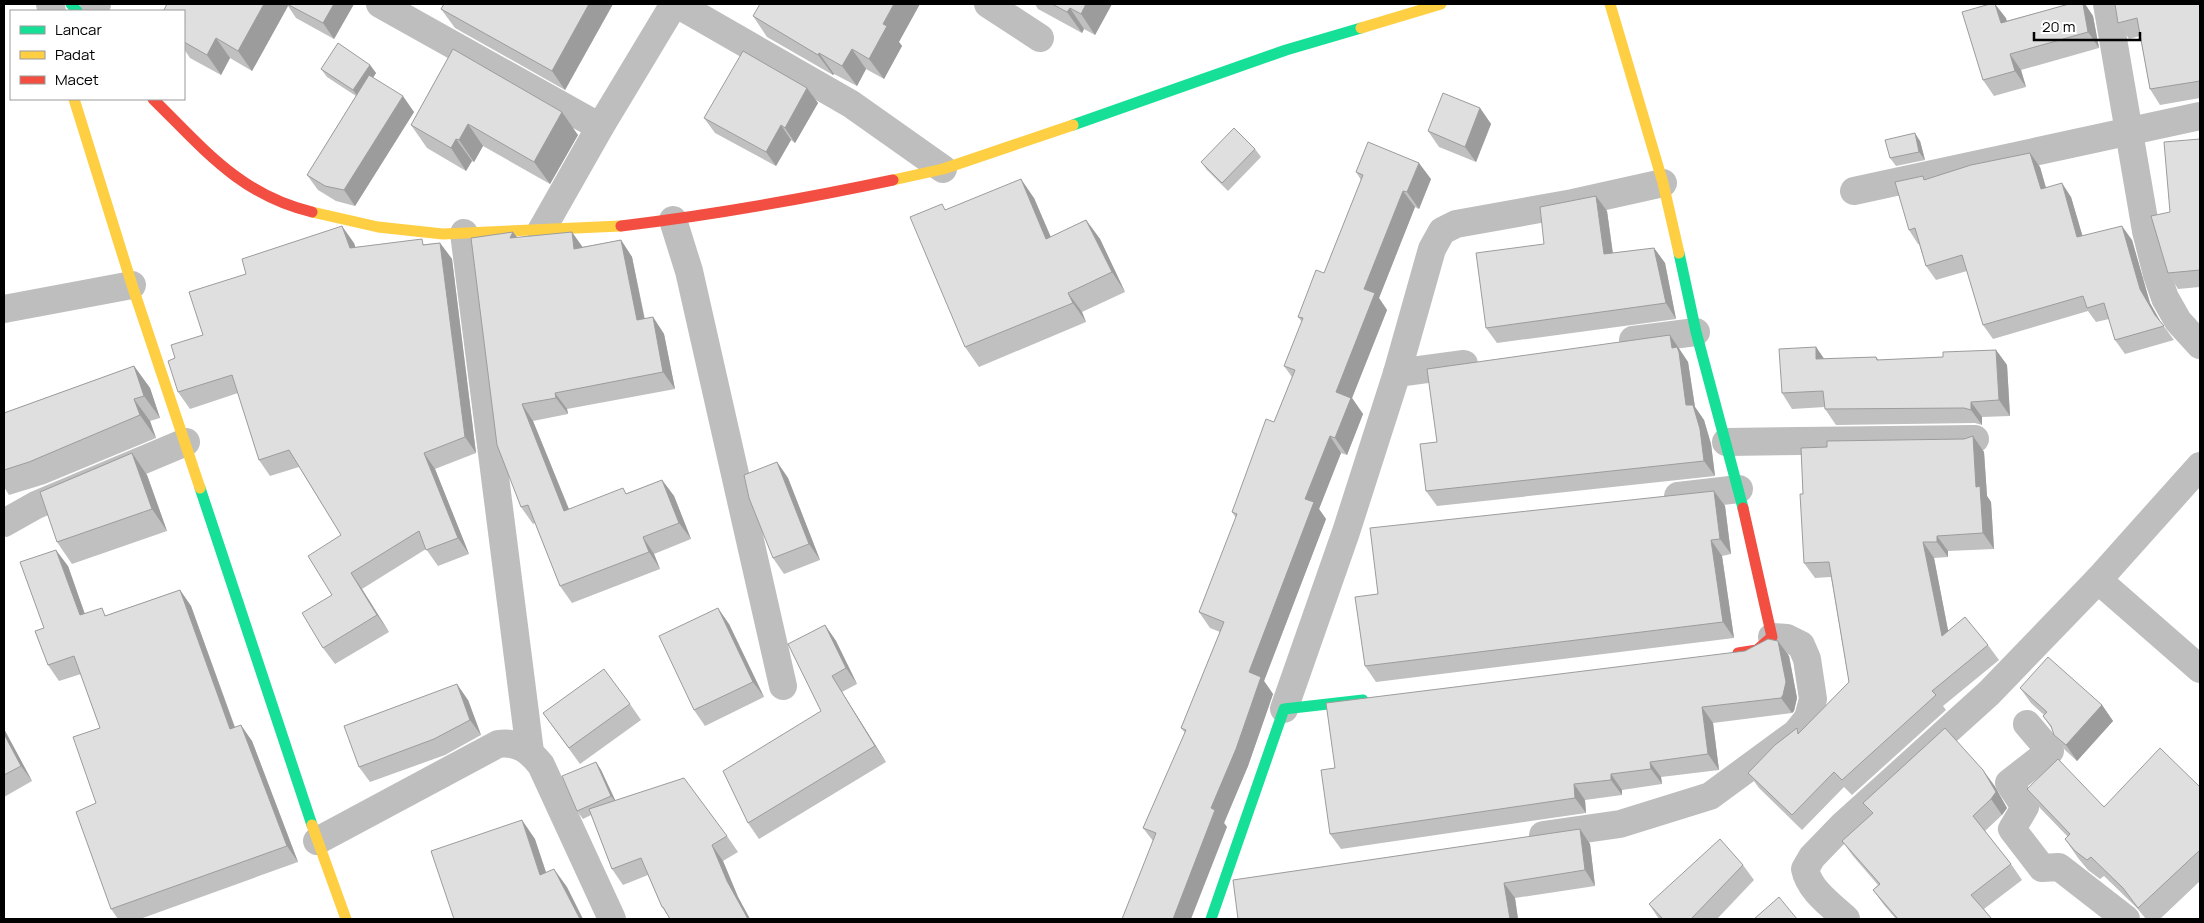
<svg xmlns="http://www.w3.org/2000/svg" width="2204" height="923" font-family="Manrope,sans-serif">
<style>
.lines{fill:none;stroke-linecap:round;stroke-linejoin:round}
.street{stroke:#bebebe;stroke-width:28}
.fast{stroke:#16e098;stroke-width:11}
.slow{stroke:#ffcf43;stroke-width:11}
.jam{stroke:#f24e42;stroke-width:11}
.wall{fill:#c0c0c0}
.shaded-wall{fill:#9c9c9c}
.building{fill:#dfdfdf;stroke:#9c9c9c}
</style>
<rect width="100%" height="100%" fill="#fff"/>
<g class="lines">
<g class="street">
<path d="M50,4L52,11"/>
<path d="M380,4L600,127"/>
<path d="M677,4L851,104L943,169"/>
<path d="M988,4L1040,38"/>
<path d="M2107,4L2146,231L2157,275L2165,298L2178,321L2200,345"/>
<path d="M93,11L97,4"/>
<path d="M1854,191L2200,116"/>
<path d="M673,220L689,271L783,686"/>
<path d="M541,231L600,127L674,4"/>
<path d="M464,233L530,752"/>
<path d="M4,309L132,285"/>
<path d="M1633,340L1696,332"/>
<path d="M1397,373L1464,364"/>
<path d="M1726,442L1975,439"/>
<path d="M1678,496L1739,489"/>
<path d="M4,523L36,505L186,442"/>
<path d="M2098,580L2200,669"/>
<path d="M1284,709L1346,532L1397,373L1432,249L1442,231L1456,224L1573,203L1663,183"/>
<path d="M2027,724L2050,751L2009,783L2025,807L2012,829L2042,868L2059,867L2126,919"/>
<path d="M1543,835L1620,824L1710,796L1796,733L1808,718L1813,699L1807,659L1801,645L1787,638L1772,637"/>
<path d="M317,841L498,744C518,741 530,751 541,765L612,919"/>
<path d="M1846,919C1831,905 1809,890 1805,869L1812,857L1842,826L1989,693L2098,580L2200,466"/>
</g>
<g class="fast">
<path d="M71,4L77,11"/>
<path d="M1073,125L1286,50L1361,28"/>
<path d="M1679,253L1696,332L1743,508"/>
<path d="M200,488L312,825"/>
<path d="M1211,919L1284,709L1363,700"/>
</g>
<g class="slow">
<path d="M1610,4L1663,183L1679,253"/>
<path d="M1361,28L1441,4"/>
<path d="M74,99L132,285L200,488"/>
<path d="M893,180L943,169L1073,125"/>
<path d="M312,212L378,227L443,234L621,226"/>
<path d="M312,825L346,919"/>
</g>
<g class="jam">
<path d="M153,99C203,148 240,195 312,212"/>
<path d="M621,226C712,215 803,199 893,180"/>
<path d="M1738,653L1757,650L1772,637L1743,508"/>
</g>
</g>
<g class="wall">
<path d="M167,4H354L334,39L296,18L288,6L252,71L230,58L221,75L190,58L184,49V11H165L164,10Z"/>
<path d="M444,4H613L565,90L455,28L441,9Z"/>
<path d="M1035,4H1112L1095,35L1084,29L1082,33L1038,9Z"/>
<path d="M2069,4H2085L2093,16L2099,48L2021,70L2026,87L1994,96L1983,80L2006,18V21Z"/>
<path d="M2115,4H2200V98L2160,105L2150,89L2140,36L2129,39L2118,23Z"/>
<path d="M753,16L899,42L902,46L884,79L866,69L857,86L834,74L833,75L767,37Z"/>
<path d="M453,49L578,135L550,184L483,146L474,162L472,161L466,171L427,148L411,125Z"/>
<path d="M370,65L376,73L373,78L414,112L355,206L336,201L318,190L307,175L356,96L327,77L321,69Z"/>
<path d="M807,88L818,103L795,143L791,140L776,166L715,133L704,118Z"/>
<path d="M1480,108L1491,124L1476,162L1439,147L1428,131Z"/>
<path d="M2200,139V287L2178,289L2168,273L2170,212Z"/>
<path d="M1920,141L1925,160L1896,166L1890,158Z"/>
<path d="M1255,149L1261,157L1228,191L1207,170L1201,162Z"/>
<path d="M2040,167L2046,187L2071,197L2082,235L2132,240L2150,303L2160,321L2174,340L2125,354L2115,340L2109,319L2096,322L2088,311L1993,339L1983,325L1967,271L1936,280L1926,266L1919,244H1918L1909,230L1923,176L1925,179Z"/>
<path d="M1356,172L1431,179L1419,209L1415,207L1379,298L1387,310L1352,398L1363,414L1347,455L1341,453L1319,509L1326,519L1264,681L1273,694L1248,766L1224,823L1227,827L1153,841L1143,828L1185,733L1181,728L1220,632L1210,628L1199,612L1236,518L1232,512L1274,422L1292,377L1284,366L1302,322L1298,317L1324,273L1361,180Z"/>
<path d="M1034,198L1051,237L1086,220L1100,239L1125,292L1082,312L1086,322L979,367L965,347L946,210Z"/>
<path d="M1607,211L1613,253L1654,248L1665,263L1676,319L1497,343L1486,328L1544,244Z"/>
<path d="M513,232L517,237L582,247L621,240L632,257L645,319L653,317L664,334L675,389L567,409L568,414L533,421L569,509L627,493L662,480L674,496L691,539L654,554L660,569L572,603L560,586L535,523L533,524L521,507Z"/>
<path d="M354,243L355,247L426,244L440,243L452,259L476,453L435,469L469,554L438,566L426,549L362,589L389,632L335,664L323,648L341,535L299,467L270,476L259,460L238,393L190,409L178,392L175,358L203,335Z"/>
<path d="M1670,335L1688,362L1695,407L1704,420L1711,444L1715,476L1437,506L1426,491L1437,442Z"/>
<path d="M1816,347L1824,359L1876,357L1879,360L1943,357L1996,350L2007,365L2010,416L1982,417V425L1975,423L1836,425L1825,409V407L1792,409L1782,393Z"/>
<path d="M134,366L150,388L160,418L150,421L156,438L45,484L9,495L4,487V413Z"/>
<path d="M1973,436L1984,452L1987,496L1991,502L1994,549L1948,551V557L1934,558L1948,630L1988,645L1999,660L1943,706L1946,710L1852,795L1844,787L1802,830L1759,788L1748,773L1800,732L1849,682L1831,577L1815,578L1804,563L1803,494Z"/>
<path d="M777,462L788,478L820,560L784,574L773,558Z"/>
<path d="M147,475L167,531L72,564L57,542Z"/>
<path d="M1714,491L1725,506L1731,554L1722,556L1734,638L1376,682L1365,666Z"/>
<path d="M68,566L85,614L107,615L180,590L191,606L235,727L252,741L298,862L140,919H118L111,909L96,803L100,728L81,674L59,681L48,665L44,628Z"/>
<path d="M729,624L764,697L705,726L694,710Z"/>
<path d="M825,625L836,641L857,684L842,692L886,762L759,839L748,823L821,711Z"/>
<path d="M1745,651L1789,656L1797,698L1794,711L1792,713L1713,723L1719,770L1661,777L1662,784L1622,790V795L1585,800L1586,813L1341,849L1330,834L1335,768Z"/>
<path d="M2020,688L2102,705L2113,721L2077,761L2065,750L2054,735L2052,729L2043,716L2044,715L2031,703Z"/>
<path d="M468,700L481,735L445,755L370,782L359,767Z"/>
<path d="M630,704L641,720L580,764L543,713Z"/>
<path d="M4,729L32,781L4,797Z"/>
<path d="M596,762L601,770L615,800L727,836L738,852L723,861L738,897L750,919H670L662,907L648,875L623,885L612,869L591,815L583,819L577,811Z"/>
<path d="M1994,785L2007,808L2002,815L1985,831L2011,864L2022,880L1984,909L1992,919H1896L1884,905L1873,890L1878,885L1853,856L1842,841L1871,815L1863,803Z"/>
<path d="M2200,787V881L2160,919H2146L2136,907L2104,876L2100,879L2088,870L2078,858L2065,839L2068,837L2040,808L2027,789L2104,807Z"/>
<path d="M1580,829L1590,844L1595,886L1515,898L1518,919H1238Z"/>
<path d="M1743,865L1754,880L1717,919H1659L1649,904Z"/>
</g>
<g class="shaded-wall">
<path d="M264,4H286L288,6L252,71L238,51Z"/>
<path d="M334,4H354L334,39L323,23Z"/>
<path d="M589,4H613L565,90L552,71Z"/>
<path d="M894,4H920L899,42L902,46L884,79L869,59L883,24Z"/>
<path d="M1086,4H1112L1095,35L1081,14Z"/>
<path d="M1995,4L2006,18L2012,39L2001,23Z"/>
<path d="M2083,4H2085L2093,16L2099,48L2088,32Z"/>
<path d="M1070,8L1084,29L1082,33L1067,12Z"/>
<path d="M216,38L230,58L221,75L207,55Z"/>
<path d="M852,49L866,69L857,86L842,66Z"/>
<path d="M819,53L834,74L833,75L818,55Z"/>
<path d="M2010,54L2021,70L2026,87L2015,71Z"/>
<path d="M370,65L376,73L359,98L353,90Z"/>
<path d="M807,88L818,103L795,143L785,128Z"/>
<path d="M403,96L414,112L355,206L344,190Z"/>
<path d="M1480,108L1491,124L1476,162L1465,147Z"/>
<path d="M562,112L578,135L550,184L534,162Z"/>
<path d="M468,124L483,146L474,162L459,140Z"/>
<path d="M781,125L791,140L776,166L766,152Z"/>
<path d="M1915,133L1920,141L1925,160L1919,152Z"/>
<path d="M456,139L472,161L466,171L451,148Z"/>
<path d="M2030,153L2040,167L2050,203L2041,189Z"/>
<path d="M1419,163L1431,179L1419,209L1407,192Z"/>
<path d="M1021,179L1034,198L1060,259L1046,239Z"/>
<path d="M2062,183L2071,197L2087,251L2077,237Z"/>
<path d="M1403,191L1415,207L1379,298L1387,310L1352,398L1363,414L1347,455L1335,438L1336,392L1364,289Z"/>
<path d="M1596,196L1607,211L1615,270L1604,254Z"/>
<path d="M1086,220L1100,239L1125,292L1112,272Z"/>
<path d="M342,226L354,243L361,264L350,248Z"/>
<path d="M2122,226L2132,240L2150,303L2163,326L2155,315L2140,289Z"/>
<path d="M513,232L525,249L510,238Z"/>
<path d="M572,232L584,249H574Z"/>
<path d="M621,240L632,257L648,337L637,320Z"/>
<path d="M440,243L452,259L476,453L465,437Z"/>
<path d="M1654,248L1665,263L1676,319L1666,303Z"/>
<path d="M1068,293L1082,312L1086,322L1073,303Z"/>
<path d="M653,317L664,334L675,389L663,372Z"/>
<path d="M1670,335L1688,362L1695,407L1704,420L1711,444L1715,476L1704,461L1686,405L1672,348Z"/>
<path d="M1816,347L1827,363L1816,359Z"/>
<path d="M1996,350L2007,365L2010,416L1999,400Z"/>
<path d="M134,366L150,388L160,418L144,396Z"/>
<path d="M555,393L567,409L568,414L556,398Z"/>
<path d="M134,399L150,421L156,438L140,415Z"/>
<path d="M1971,402L1982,417V425L1971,410Z"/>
<path d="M522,404L533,421L576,527L564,511Z"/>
<path d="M1330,436L1341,453L1319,509L1326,519L1264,681L1273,694L1248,766L1224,823L1227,827L1191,919H1173L1211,808L1249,672L1305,499Z"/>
<path d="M1973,436L1984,452L1987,496L1991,502L1994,549L1983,533L1976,487Z"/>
<path d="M132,453L147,475L167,531L152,509Z"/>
<path d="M424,453L435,469L469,554L458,538Z"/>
<path d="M777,462L788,478L820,560L809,544Z"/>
<path d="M662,480L674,496L691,539L679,523Z"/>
<path d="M1714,491L1725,506L1731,554L1720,539Z"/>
<path d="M1937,536L1948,551V557L1937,542Z"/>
<path d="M643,537L654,554L660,569L649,552Z"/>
<path d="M1711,540L1722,556L1734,638L1723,622Z"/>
<path d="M1923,542L1934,558L1952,651L1942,636Z"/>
<path d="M56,550L68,566L91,632L80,615Z"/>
<path d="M351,573L362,589L389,632L377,615Z"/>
<path d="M180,590L191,606L241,745L230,729Z"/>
<path d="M718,608L729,624L764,697L753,682Z"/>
<path d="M825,625L836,641L857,684L846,668Z"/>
<path d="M1778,641L1789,656L1797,698L1794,711L1792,713L1781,698Z"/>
<path d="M832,676L842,692L886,762L875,746Z"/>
<path d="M457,684L468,700L481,735L470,720Z"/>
<path d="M2102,705L2113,721L2077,761L2066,745Z"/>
<path d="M1702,707L1713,723L1719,770L1708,754Z"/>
<path d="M241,725L252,741L298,862L287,846Z"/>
<path d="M4,729L32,781L21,766L4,734Z"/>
<path d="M596,762L601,770L617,804L611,796Z"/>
<path d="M1650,762L1661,777L1662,784L1651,769Z"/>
<path d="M1983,770L1994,785L2007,808L2002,815L1991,799Z"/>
<path d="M1611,774L1622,790V795L1611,780Z"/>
<path d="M1574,784L1585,800L1586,813L1575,798Z"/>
<path d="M522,820L535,839L553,893L540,875Z"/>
<path d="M1580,829L1590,844L1595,886L1585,870Z"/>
<path d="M712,845L723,861L738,897L750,919H748L727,881Z"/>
<path d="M554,869L567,887L583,919H580Z"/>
<path d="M1504,883L1515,898L1518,919H1510Z"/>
</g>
<g class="building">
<path d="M167,4H264L238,51L216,38L207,55L184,42V24L185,21H184V11H167L164,10Z"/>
<path d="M287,4H334L323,23Z"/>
<path d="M444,4H589L552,71L441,9Z"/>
<path d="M760,4H894L883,24L887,26L869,59L852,49L842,66L819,53L818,55L753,16Z"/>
<path d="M1052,4H1086L1081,14L1070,8L1067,12Z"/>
<path d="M1990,4H1995L2001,23L2069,4H2083L2088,32L2010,54L2015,71L1983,80L1962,12Z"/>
<path d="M2115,4H2200V81L2150,89L2137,18L2118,23Z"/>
<path d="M338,43L370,65L353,90L321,69Z"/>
<path d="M453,49L562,112L534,162L468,124L459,140L456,139L451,148L411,125Z"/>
<path d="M743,51L807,88L785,128L781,125L766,152L704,118Z"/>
<path d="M369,75L403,96L344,190L325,186L307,175Z"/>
<path d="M1443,93L1480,108L1465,147L1428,131Z"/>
<path d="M1234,128L1255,149L1222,183L1201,162Z"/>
<path d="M1915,133L1919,152L1890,158L1885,140Z"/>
<path d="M2200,139V270L2168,273L2151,216L2170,212L2164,142Z"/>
<path d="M1368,142L1419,163L1407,192L1403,191L1364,289L1375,293L1336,392L1351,398L1335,438L1330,436L1305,499L1314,502L1249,672L1261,677L1236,749L1211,808L1215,810L1173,919H1122L1156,833L1143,828L1186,730L1181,728L1224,622L1199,612L1237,514L1232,512L1266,419L1274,422L1295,370L1284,366L1303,318L1298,317L1316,270L1324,273L1363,175L1356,172Z"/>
<path d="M2030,153L2041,189L2062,183L2077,237L2122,226L2140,289L2155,315L2164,326L2115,340L2104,303L2087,308L2083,296L1983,325L1962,255L1926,266L1915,228L1909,230L1895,182L1923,176L1924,180L1971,165Z"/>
<path d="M1021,179L1046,239L1086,220L1112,272L1068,293L1073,303L965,347L910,217L942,204L945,210Z"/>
<path d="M1596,196L1604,254L1654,248L1666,303L1486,328L1476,253L1544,244L1540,207Z"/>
<path d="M342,226L350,248L422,239L423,245L440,243L465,437L424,453L458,538L426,550L419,531L351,573L377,615L323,648L302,613L332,595L308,556L341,535L289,450L259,460L232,375L178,392L168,361L175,358L171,345L203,335L189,292L246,274L242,259Z"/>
<path d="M513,232L510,238L572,232L574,249L621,240L637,320L653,317L663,372L555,393L556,398L522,404L564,511L623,488L626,494L662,480L679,523L643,537L649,552L560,586L528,505L521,507L497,445L471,238Z"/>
<path d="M1670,335L1672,348L1677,347L1679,352L1686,405H1693L1700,429L1704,461L1426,491L1420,444L1437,442L1427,369Z"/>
<path d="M1816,347V359L1876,357L1877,360L1943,357V352L1996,350L1999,400L1971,402V410L1964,408L1825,409L1823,391L1782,393L1779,349Z"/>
<path d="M134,366L144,396L134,399L140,415L29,462L4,470V413Z"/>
<path d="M1973,436L1976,487L1980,486L1983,533L1937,536V542H1923L1942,636L1965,617L1988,645L1932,691L1936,695L1842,780L1834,772L1792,815L1748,773L1775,745L1797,728L1798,734L1849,682L1829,562L1804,563L1800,494H1803L1801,448L1827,447V441L1964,439Z"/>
<path d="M132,453L152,509L57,542L40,492Z"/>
<path d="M777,462L809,544L773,558L749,498L744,475Z"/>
<path d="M1714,491L1720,539L1711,540L1723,622L1365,666L1355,597L1378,594L1370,528Z"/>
<path d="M56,550L80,615L102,608L105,616L180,590L230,729L241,725L287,846L111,909L76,812L96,803L73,737L100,728L74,656L48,665L35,631L44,628L20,562Z"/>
<path d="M718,608L753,682L694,710L659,636Z"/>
<path d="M825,625L846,668L832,676L875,746L748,823L723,771L821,711L788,644Z"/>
<path d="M1768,639L1778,641L1786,682L1783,695L1781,698L1702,707L1708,754L1650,762L1651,769L1611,774V780L1574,784L1575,798L1330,834L1321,770L1335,768L1326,703L1745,651Z"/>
<path d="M2048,657L2102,705L2066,745L2054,735L2051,726L2043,716L2047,712L2020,688Z"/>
<path d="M604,669L630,704L569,748L543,713Z"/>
<path d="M457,684L470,720L434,739L359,767L344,726Z"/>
<path d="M1945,728L1983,770L1996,792L1991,799L1973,816L2011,864L1971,895L1992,919H1898L1873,890L1880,884L1842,841L1873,813L1863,803Z"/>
<path d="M4,734L21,766L4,775Z"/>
<path d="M2160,748L2200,787V851H2199L2138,908L2123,888L2091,857L2087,860L2075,851L2065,839L2070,834L2027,789L2058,759L2104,807Z"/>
<path d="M596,762L611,796L577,811L562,776Z"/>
<path d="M684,778L727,836L712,845L727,881L748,919H670L663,907H662L641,858L612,869L589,809Z"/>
<path d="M522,820L540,875L554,869L580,919H454L431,851Z"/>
<path d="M1580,829L1585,870L1504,883L1510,919H1238L1233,880Z"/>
<path d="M1720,839L1743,865L1691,919H1663L1649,904Z"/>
<path d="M1779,897L1797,919H1754Z"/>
</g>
<rect width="2204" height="923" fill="none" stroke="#000000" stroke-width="10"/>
<rect x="10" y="10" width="175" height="90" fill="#ffffff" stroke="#999999"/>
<rect x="20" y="26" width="25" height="8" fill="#16e098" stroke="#999999"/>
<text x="55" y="35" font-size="15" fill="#000000">Lancar</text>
<rect x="20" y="51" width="25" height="8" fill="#ffcf43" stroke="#999999"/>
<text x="55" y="60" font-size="15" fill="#000000">Padat</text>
<rect x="20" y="76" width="25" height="8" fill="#f24e42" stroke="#999999"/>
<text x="55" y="85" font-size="15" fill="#000000">Macet</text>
<path d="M2034 32v8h106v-8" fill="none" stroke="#000000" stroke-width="2.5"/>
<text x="2042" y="32" font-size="15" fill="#000000" stroke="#ffffff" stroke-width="4" paint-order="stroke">20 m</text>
</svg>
